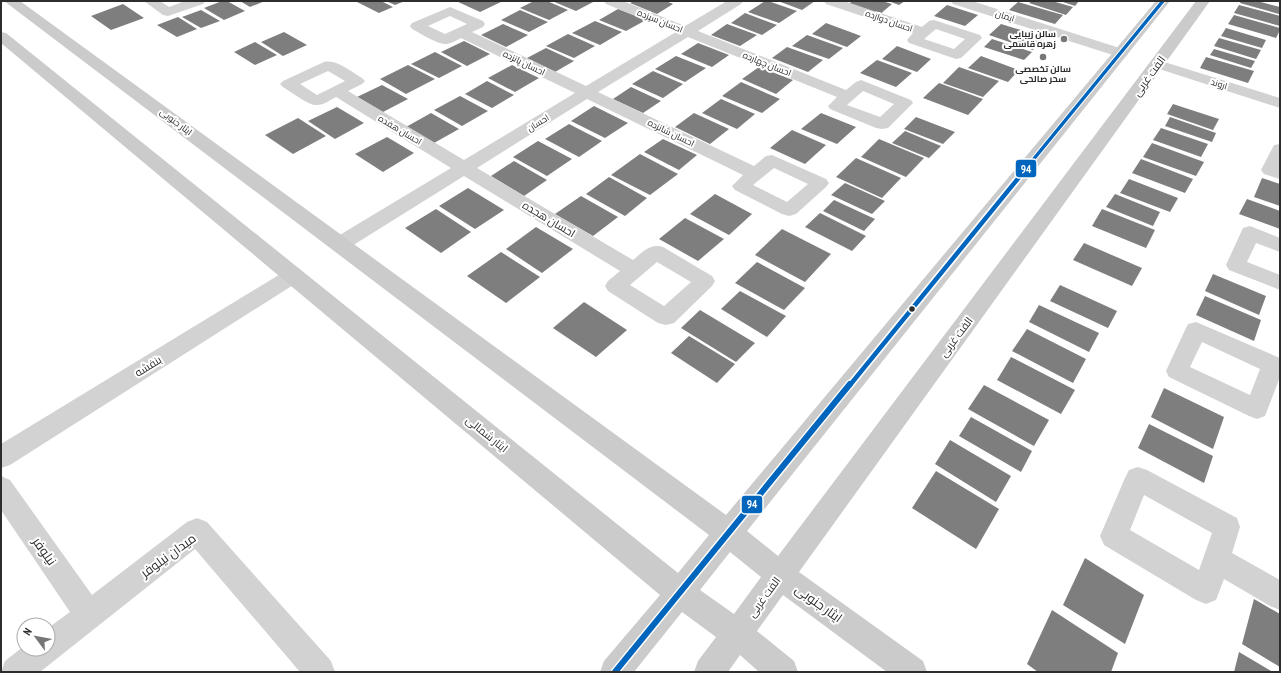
<svg xmlns="http://www.w3.org/2000/svg" width="1281" height="673" font-family="'PT Sans Narrow',Cairo,sans-serif">
<style>
.building{fill:#7e7e7e}
.lines{fill:none;stroke-linecap:round;stroke-linejoin:round}
.minor{fill:#d2d2d2;fill-rule:evenodd}
.tertiary{fill:#d2d2d2;fill-rule:evenodd}
.secondary{fill:#cbcbcb;fill-rule:evenodd}
.bus-1-far2-casing{stroke:#fff;stroke-width:5.5}
.bus-1-far1-casing{stroke:#fff;stroke-width:8}
.bus-1-casing{stroke:#fff;stroke-width:9}
.bus-1-far2{stroke:#0065bd;stroke-width:3.5}
.bus-1-far1{stroke:#0065bd;stroke-width:4.5}
.bus-1{stroke:#0065bd;stroke-width:6}
.poi-dot{fill:#767676;stroke:#fff;stroke-width:1.5}
.bus-dot{fill:#2d2d2d;stroke:#fff;stroke-width:1.5}
.labels{text-anchor:middle;stroke-width:4;stroke-linejoin:round;paint-order:stroke}
.far-street-label{font-size:9px;fill:#2d2d2d;stroke:#fff}
.far-poi-label{font-size:9px;font-weight:bold;fill:#2d2d2d;stroke:#fff;text-anchor:end}
.street-label{font-size:11px;fill:#2d2d2d;stroke:#fff}
.near-street-label{font-size:13px;fill:#2d2d2d;stroke:#fff}
.line-badge{stroke:#fff;stroke-width:1.5}
.badge-label{font-size:11px;text-anchor:middle;font-weight:bold;fill:#fff}
</style>
<rect width="100%" height="100%" fill="#fff"/>
<g class="building">
<path d="M222,1H227L245,11L224,20L204,8Z"/>
<path d="M240,1H265L250,7Z"/>
<path d="M360,1H381L393,7L379,13L357,2Z"/>
<path d="M386,1H405L395,5Z"/>
<path d="M456,1H503L480,12Z"/>
<path d="M534,1H547L568,10L549,20L520,8Z"/>
<path d="M552,1H595L576,11Z"/>
<path d="M634,1H666L673,4L657,14L630,3Z"/>
<path d="M765,1H768L797,11L779,23L748,12Z"/>
<path d="M778,1H815L802,10Z"/>
<path d="M853,1H882L892,4L879,15L848,4Z"/>
<path d="M888,1H905L899,5Z"/>
<path d="M1032,1H1052L1073,7L1066,15L1029,3Z"/>
<path d="M1060,1H1079L1075,6Z"/>
<path d="M1241,1H1257L1280,7V12L1279,14L1240,3Z"/>
<path d="M1018,2L1063,15L1055,24L1009,10Z"/>
<path d="M123,4L144,18L111,30L91,16Z"/>
<path d="M947,5L978,15L965,26L934,16Z"/>
<path d="M1239,5L1280,16V26L1234,13Z"/>
<path d="M618,9L646,20L626,31L599,20Z"/>
<path d="M201,10L220,21L201,28L182,17Z"/>
<path d="M520,10L548,22L529,32L501,20Z"/>
<path d="M745,13L777,25L762,35L731,23Z"/>
<path d="M1234,15L1280,28V30L1276,38L1228,24Z"/>
<path d="M178,17L197,29L177,37L157,25Z"/>
<path d="M595,21L622,32L600,45L572,33Z"/>
<path d="M826,23L861,36L847,47L812,34Z"/>
<path d="M503,24L528,35L506,47L481,35Z"/>
<path d="M727,24L757,35L740,46L711,35Z"/>
<path d="M1001,24L1044,37L1033,50L989,35Z"/>
<path d="M1226,28L1266,40L1262,48L1221,36Z"/>
<path d="M284,32L307,45L283,56L261,42Z"/>
<path d="M568,34L595,46L574,58L546,46Z"/>
<path d="M807,35L843,48L829,59L792,46Z"/>
<path d="M1219,38L1261,50L1256,59L1214,46Z"/>
<path d="M992,39L1032,52L1024,60L984,47Z"/>
<path d="M464,41L490,54L467,66L441,52Z"/>
<path d="M255,42L277,55L255,65L234,52Z"/>
<path d="M698,43L729,55L712,67L681,54Z"/>
<path d="M897,46L931,59L917,72L882,59Z"/>
<path d="M787,47L823,60L808,72L772,58Z"/>
<path d="M546,48L574,61L555,72L527,58Z"/>
<path d="M1214,49L1255,61L1251,68L1210,55Z"/>
<path d="M435,52L462,66L439,78L411,64Z"/>
<path d="M676,56L706,68L685,82L655,69Z"/>
<path d="M981,56L1019,70L1008,82L968,68Z"/>
<path d="M1206,57L1254,71L1248,83L1200,68Z"/>
<path d="M877,60L912,73L896,87L860,73Z"/>
<path d="M408,65L435,79L406,94L380,79Z"/>
<path d="M512,65L539,78L515,92L488,78Z"/>
<path d="M759,67L793,80L776,94L742,79Z"/>
<path d="M959,67L999,81L983,97L943,83Z"/>
<path d="M653,71L683,84L663,98L632,84Z"/>
<path d="M487,81L514,95L492,108L465,94Z"/>
<path d="M741,82L780,99L762,113L722,96Z"/>
<path d="M939,83L983,99L968,115L923,98Z"/>
<path d="M382,85L408,99L383,112L357,97Z"/>
<path d="M631,87L661,101L643,113L613,99Z"/>
<path d="M460,96L488,111L462,126L434,110Z"/>
<path d="M721,99L755,114L737,129L702,113Z"/>
<path d="M1173,104L1219,119L1213,130L1167,114Z"/>
<path d="M594,106L628,123L605,138L571,121Z"/>
<path d="M337,107L364,123L335,139L308,121Z"/>
<path d="M431,113L459,129L434,143L406,127Z"/>
<path d="M694,113L729,129L710,144L675,127Z"/>
<path d="M821,113L856,127L837,144L801,129Z"/>
<path d="M916,117L955,132L943,144L904,129Z"/>
<path d="M1170,117L1216,133L1212,142L1165,126Z"/>
<path d="M298,118L326,136L293,154L265,135Z"/>
<path d="M569,124L602,141L579,157L545,139Z"/>
<path d="M1161,128L1208,144L1201,157L1153,140Z"/>
<path d="M792,130L826,145L805,164L770,148Z"/>
<path d="M905,131L941,146L929,158L892,143Z"/>
<path d="M387,137L414,153L383,172L355,154Z"/>
<path d="M663,139L697,155L679,170L644,152Z"/>
<path d="M879,139L924,158L906,177L861,157Z"/>
<path d="M538,141L572,159L547,176L513,157Z"/>
<path d="M1152,143L1204,162L1196,176L1143,157Z"/>
<path d="M640,154L678,174L650,195L611,175Z"/>
<path d="M856,158L901,178L882,198L836,177Z"/>
<path d="M1141,159L1193,179L1185,193L1132,173Z"/>
<path d="M514,161L547,180L524,196L491,176Z"/>
<path d="M609,177L647,198L625,216L586,194Z"/>
<path d="M1262,178L1280,184V206L1254,197Z"/>
<path d="M1129,179L1178,198L1170,212L1120,193Z"/>
<path d="M845,183L885,201L872,214L831,195Z"/>
<path d="M468,188L504,210L475,229L439,206Z"/>
<path d="M715,194L752,214L729,235L690,214Z"/>
<path d="M1115,194L1160,212L1153,226L1106,207Z"/>
<path d="M581,196L618,217L593,236L555,214Z"/>
<path d="M1247,199L1280,211V229L1239,214Z"/>
<path d="M834,200L875,219L864,231L823,211Z"/>
<path d="M436,209L471,232L441,253L405,228Z"/>
<path d="M1102,209L1155,230L1146,248L1092,226Z"/>
<path d="M820,213L866,236L852,251L805,227Z"/>
<path d="M685,218L724,239L698,261L659,239Z"/>
<path d="M536,227L573,249L542,273L506,249Z"/>
<path d="M782,229L831,254L805,282L755,255Z"/>
<path d="M1084,243L1142,268L1132,286L1073,260Z"/>
<path d="M501,252L540,277L506,303L467,276Z"/>
<path d="M757,262L805,288L784,310L735,283Z"/>
<path d="M1213,274L1266,296L1259,315L1205,291Z"/>
<path d="M1060,285L1117,311L1108,328L1050,301Z"/>
<path d="M740,291L786,316L767,337L721,309Z"/>
<path d="M1205,296L1261,320L1254,341L1196,315Z"/>
<path d="M584,302L627,330L596,357L553,328Z"/>
<path d="M1039,305L1099,333L1089,352L1029,322Z"/>
<path d="M700,310L755,343L736,362L681,328Z"/>
<path d="M1027,329L1086,359L1073,383L1012,351Z"/>
<path d="M689,336L735,364L717,383L671,353Z"/>
<path d="M1011,357L1075,390L1061,414L997,380Z"/>
<path d="M984,385L1049,420L1034,446L968,409Z"/>
<path d="M1164,388L1224,417L1213,449L1151,417Z"/>
<path d="M971,417L1032,451L1021,472L959,436Z"/>
<path d="M1149,424L1213,456L1204,483L1138,448Z"/>
<path d="M950,440L1011,476L996,502L935,464Z"/>
<path d="M936,471L999,509L976,549L912,508Z"/>
<path d="M1085,558L1144,595L1125,644L1063,605Z"/>
<path d="M1254,599L1280,614V667L1242,644Z"/>
<path d="M1052,610L1118,653L1111,672H1038L1027,664Z"/>
<path d="M1239,652L1273,672H1234Z"/>
</g>
<g class="lines">
<g class="minor">
<path d="M144,1H160L169,7L185,1H205L203,4L168,16L163,15Z"/>
<path d="M604,1H623L685,26L727,1H743L741,4L698,31L846,90L856,82L861,80L911,100L913,103L888,128L882,129L876,128L830,109L828,106L837,97L688,37L598,92L754,166L766,156L772,155L826,179L829,183L826,187L796,214L789,216L782,214L735,190L732,186L743,175L587,99L477,168L633,260C643,252 650,243 663,247L712,276L715,281L712,286L674,323L666,325L658,323L608,291L605,286L608,281L620,271L464,176L347,249L340,251L333,249L330,244L333,239L451,168L336,97C330,100 324,105 317,105C309,106 291,92 283,87L280,84L283,81L324,62C337,59 351,72 362,78L365,81L362,84L348,91L464,160L575,93L461,38C457,40 452,43 447,44C438,45 420,33 412,29L410,26L412,23L450,7L483,21L485,24L483,27L472,32L586,86L676,32L606,4ZM450,16L467,24L445,34L428,26ZM328,71L345,81L317,95L300,84ZM863,91L894,104L880,117L847,105ZM774,168L808,184L787,202L753,185ZM657,262L691,282L664,306L630,285Z"/>
<path d="M824,1H844L922,27L929,21L934,20L980,35L982,38L961,58L956,59L909,43L907,40L913,33L826,4ZM936,29L965,39L954,49L924,39Z"/>
<path d="M1280,144V179L1264,174L1261,170L1274,145Z"/>
<path d="M1250,226L1280,238V252L1256,243L1247,262L1280,275V290L1229,270L1226,265L1243,228Z"/>
<path d="M294,268L301,270L304,275L301,280L10,465L1,468V444L287,270Z"/>
<path d="M1196,322L1280,358V377L1265,416L1257,419L1249,416L1169,377L1166,371L1185,330L1188,324ZM1202,342L1260,369L1250,395L1190,367Z"/>
<path d="M1138,467L1147,470L1237,518L1240,527L1232,553L1280,580V610L1270,606L1224,579L1216,600L1206,604L1196,600L1104,545L1100,536L1125,478L1129,470ZM1144,495L1212,533L1199,570L1130,530Z"/>
<path d="M1,476L10,480L92,595L187,522L197,518L207,522L331,661L335,672H300L195,549L40,672H1L5,661L24,646V649H48V628L70,612L1,510Z"/>
</g>
<g class="tertiary">
<path d="M951,1H972L1126,50L1128,53L1126,56L1121,57L1116,56L953,4Z"/>
<path d="M1158,60L1280,98V108L1153,67L1151,64L1153,61Z"/>
</g>
<path class="secondary" d="M4,1H20L726,515L1156,1H1170L747,531L778,556L1196,1H1210L799,572L923,661L927,672H887L783,595L757,631L794,661L798,672H759L740,655L728,672H694L698,661L716,637L682,612L634,672H600L604,661L660,595L1,43V32L6,33L678,573L709,535ZM730,552L761,577L734,614L700,590Z"/>
<defs>
<path id="bus-1-far2" d="M1028,166L1163,1"/>
<path id="bus-1-far1" d="M850,385L1029,165"/>
<path id="bus-1" d="M615,672L850,384"/>
</defs>
<use href="#bus-1-far2" class="bus-1-far2-casing"/>
<use href="#bus-1-far1" class="bus-1-far1-casing"/>
<use href="#bus-1" class="bus-1-casing"/>
<use href="#bus-1-far2" class="bus-1-far2"/>
<use href="#bus-1-far1" class="bus-1-far1"/>
<use href="#bus-1" class="bus-1"/>
</g>
<g class="poi-dot">
<circle cx="1064" cy="39" r="4"/>
<circle cx="1043" cy="57" r="4"/>
</g>
<circle class="bus-dot" cx="912" cy="309" r="3.5"/>
<g class="labels">
<g class="far-street-label">
<text transform="translate(1005 16) rotate(18)" y="3">ایمان</text>
<text transform="translate(660 21) rotate(22)" y="3">احسان سیزده</text>
<text transform="translate(889 21) rotate(19)" y="3">احسان دوازده</text>
<text transform="translate(524 63) rotate(26)" y="3">احسان پانزده</text>
<text transform="translate(767 64) rotate(22)" y="3">احسان چهارده</text>
<text transform="translate(1219 84) rotate(18)" y="3">اروند</text>
<text transform="translate(176 122) rotate(37)" y="3">ایثار جنوبی</text>
<text transform="translate(538 123) rotate(-32)" y="3">احسان</text>
<text transform="translate(400 130) rotate(31)" y="3">احسان هفده</text>
<text transform="translate(671 133) rotate(26)" y="3">احسان شانزده</text>
</g>
<g class="far-poi-label">
<text x="1056" y="37">سالن زیبایی<tspan x="1056" dy="10">زهره قاسمی</tspan></text>
<text x="1043" y="72" text-anchor="middle">سالن تخصصی<tspan x="1043" dy="10">سحر صالحی</tspan></text>
</g>
<g class="street-label">
<text transform="translate(1149 76) rotate(-54)" y="4">الفت غربی</text>
<text transform="translate(549 219) rotate(31)" y="4">احسان هجده</text>
<text transform="translate(956 337) rotate(-53)" y="4">الفت غربی</text>
<text transform="translate(148 366) rotate(-32)" y="4">بنفشه</text>
<text transform="translate(487 434) rotate(39)" y="4">ایثار شمالی</text>
<text transform="translate(764 597) rotate(-54)" y="4">الفت غربی</text>
</g>
<g class="near-street-label">
<text transform="translate(45 551) rotate(55)" y="5">نیلوفر</text>
<text transform="translate(168 555) rotate(-36)" y="5">میدان نیلوفر</text>
<text transform="translate(819 603) rotate(36)" y="5">ایثار جنوبی</text>
</g>
</g>
<g class="line-badge">
<rect x="1015" y="159" width="22" height="19" rx="4" fill="#0065bd"/>
<rect x="741" y="495" width="22" height="19" rx="4" fill="#0065bd"/>
</g>
<g class="badge-label">
<text x="1026" y="173">94</text>
<text x="752" y="508">94</text>
</g>
<rect width="1281" height="673" fill="none" stroke="#2d2d2d" stroke-width="4"/>
<g transform="translate(36 637) rotate(302)"><circle r="19" fill="#ffffff" stroke="#ababab"/>
<path d="M0-3L7 15L0 10L-7 15Z" fill="#767676"/>
<text y="-6" font-size="11" font-weight="bold" text-anchor="middle" fill="#2d2d2d">N</text>
</g>
</svg>
